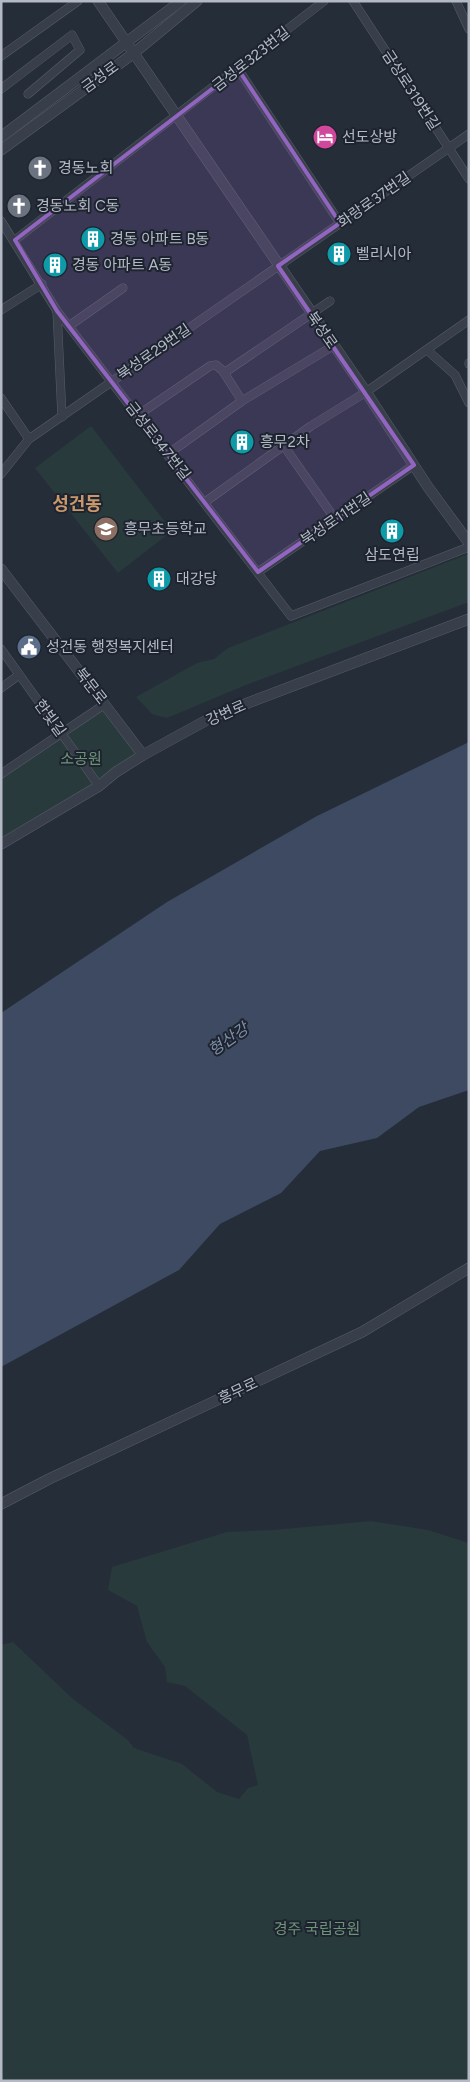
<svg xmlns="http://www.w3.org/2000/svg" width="470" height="2082" font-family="Figtree,'Noto Sans KR',sans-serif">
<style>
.green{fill:#283a3b}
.water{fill:#3d4a61}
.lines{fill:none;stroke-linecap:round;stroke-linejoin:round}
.minor-casing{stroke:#575d68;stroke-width:9}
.tertiary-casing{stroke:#575d68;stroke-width:11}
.minor{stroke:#393f4a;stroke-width:8}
.tertiary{stroke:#393f4a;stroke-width:10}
.marked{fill:#9265c1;fill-opacity:0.2;stroke:#9265c1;stroke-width:4;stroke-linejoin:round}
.labels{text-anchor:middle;stroke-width:4;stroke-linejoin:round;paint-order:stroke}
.street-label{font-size:15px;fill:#b4bac5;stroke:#1e242f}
.poi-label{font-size:15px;fill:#b4bac5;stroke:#1e242f;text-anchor:start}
.park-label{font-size:15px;fill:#6e9478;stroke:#1e242f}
.water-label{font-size:16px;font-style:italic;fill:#7f90aa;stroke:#1e242f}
.quarter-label{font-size:18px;font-weight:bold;fill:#c9976c;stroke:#1e242f}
</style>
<rect width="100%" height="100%" fill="#252d39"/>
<g class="green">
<path d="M91,426L172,531L118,573L35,468Z"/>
<path d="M468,554L469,602L246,685L167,718L152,714L136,697L197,663L214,659L228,648Z"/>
<path d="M105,704L143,755L1,844V774Z"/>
<path d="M371,1521L428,1530L469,1543V2081H1V1645L13,1642L73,1699L128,1740L134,1748L182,1764L217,1792L239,1799L248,1788L258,1785L247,1735L185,1686L167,1682L165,1667L147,1642L137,1606L108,1590L112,1567L227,1532L273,1530Z"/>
</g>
<path class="water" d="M469,742V1090L419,1107L377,1138L320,1151L281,1193L220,1224L179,1270L1,1367V1013L167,902L317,816Z"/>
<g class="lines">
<defs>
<g id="minor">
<path d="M353,1L469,179"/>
<path d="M456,1L469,29"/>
<path d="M1,56L78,1"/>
<path d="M238,69L340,223"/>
<path d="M1,89L72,35L80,50L28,94"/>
<path d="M1,221L57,311L291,616L469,547"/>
<path d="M15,240L324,1"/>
<path d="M1,310L42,284"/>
<path d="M57,311L62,417"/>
<path d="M69,326L123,288"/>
<path d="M427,350L455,375L469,403"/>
<path d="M469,363V364"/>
<path d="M224,373L330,301"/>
<path d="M1,398L29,439"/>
<path d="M138,415L210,366L216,365L223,371L242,401L333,346"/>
<path d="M284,446L335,519"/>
<path d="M168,454L242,401"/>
<path d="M1,474L29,439L469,134"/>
<path d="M205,502L311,426L366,392L469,320"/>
<path d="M258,572L414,465"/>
<path d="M1,649L99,786"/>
<path d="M1,688L19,675"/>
<path d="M1,774L105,704"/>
</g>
<g id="tertiary">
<path d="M98,1L366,392L428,487L469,543"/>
<path d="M1,137L181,1"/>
<path d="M1,150L134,53L197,1"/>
<path d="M1,569L143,755"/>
<path d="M1,844L99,786L116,772L143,755L216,715L469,619"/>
<path d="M1,1504L49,1479L362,1332L469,1268"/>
</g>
</defs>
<use href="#minor" class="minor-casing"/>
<use href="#tertiary" class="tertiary-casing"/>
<use href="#minor" class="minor"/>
<use href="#tertiary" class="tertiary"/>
</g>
<path class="marked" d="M238,69L340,223L278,266L414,465L258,572L57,311L15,240Z"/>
<defs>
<symbol id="hotel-disc" viewBox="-11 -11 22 22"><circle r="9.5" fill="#d1479c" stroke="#1e242f"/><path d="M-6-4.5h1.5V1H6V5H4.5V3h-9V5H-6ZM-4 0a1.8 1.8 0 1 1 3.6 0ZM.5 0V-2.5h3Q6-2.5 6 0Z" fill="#fff"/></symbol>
<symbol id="church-disc" viewBox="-11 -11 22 22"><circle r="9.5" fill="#6b7280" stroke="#1e242f"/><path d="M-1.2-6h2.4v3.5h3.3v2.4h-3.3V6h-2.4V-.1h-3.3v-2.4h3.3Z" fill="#fff"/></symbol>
<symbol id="building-disc" viewBox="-11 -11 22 22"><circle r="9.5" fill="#0f9aa8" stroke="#1e242f"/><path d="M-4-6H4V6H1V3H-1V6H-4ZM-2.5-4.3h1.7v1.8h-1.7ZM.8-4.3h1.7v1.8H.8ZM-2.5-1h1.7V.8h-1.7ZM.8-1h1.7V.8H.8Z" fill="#fff"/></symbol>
<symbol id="school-disc" viewBox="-11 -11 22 22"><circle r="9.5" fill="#8d6e63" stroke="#1e242f"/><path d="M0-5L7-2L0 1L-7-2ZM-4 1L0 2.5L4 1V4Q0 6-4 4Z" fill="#fff"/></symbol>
<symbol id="civic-disc" viewBox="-11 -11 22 22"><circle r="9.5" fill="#5c6f8a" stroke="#1e242f"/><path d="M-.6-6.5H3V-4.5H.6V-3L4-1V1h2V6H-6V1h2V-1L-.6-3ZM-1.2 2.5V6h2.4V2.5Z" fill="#fff"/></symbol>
</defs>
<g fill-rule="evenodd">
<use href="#hotel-disc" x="311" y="123" width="28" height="28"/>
<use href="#church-disc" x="26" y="154" width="28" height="28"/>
<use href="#church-disc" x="5" y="192" width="28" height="28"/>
<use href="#building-disc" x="79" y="225" width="28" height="28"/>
<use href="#building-disc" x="325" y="240" width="28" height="28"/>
<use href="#building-disc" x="41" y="251" width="28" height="28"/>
<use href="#building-disc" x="228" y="428" width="28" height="28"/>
<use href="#school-disc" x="92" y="515" width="28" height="28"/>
<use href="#building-disc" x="378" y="517" width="28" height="28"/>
<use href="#building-disc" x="145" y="565" width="28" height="28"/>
<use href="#civic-disc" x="15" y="633" width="28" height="28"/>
</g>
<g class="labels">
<g class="street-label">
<text transform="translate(251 59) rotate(-38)" y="5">금성로323번길</text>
<text transform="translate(100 77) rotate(-36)" y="5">금성로</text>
<text transform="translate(411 90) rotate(57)" y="5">금성로319번길</text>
<text transform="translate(374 200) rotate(-35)" y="5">화랑로37번길</text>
<text transform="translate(322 330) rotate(55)" y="5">북성로</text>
<text transform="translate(154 352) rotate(-35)" y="5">북성로29번길</text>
<text transform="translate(158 441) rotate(52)" y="5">금성로347번길</text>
<text transform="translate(336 519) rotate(-34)" y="5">북성로11번길</text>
<text transform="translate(91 686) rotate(52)" y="5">북문로</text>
<text transform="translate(226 713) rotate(-24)" y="5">강변로</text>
<text transform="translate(50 718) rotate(54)" y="5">한빛길</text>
<text transform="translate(238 1391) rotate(-25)" y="5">흥무로</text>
</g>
<g class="poi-label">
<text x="342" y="142">선도상방</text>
<text x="58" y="173">경동노회</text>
<text x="36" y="211">경동노회 C동</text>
<text x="110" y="244">경동 아파트 B동</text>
<text x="356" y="259">벨리시아</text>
<text x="72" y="270">경동 아파트 A동</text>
<text x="260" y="447">흥무2차</text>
<text x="124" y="534">흥무초등학교</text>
<text x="392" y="560" text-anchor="middle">삼도연립</text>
<text x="176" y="584">대강당</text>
<text x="46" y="652">성건동 행정복지센터</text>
</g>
<g class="park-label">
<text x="81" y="764">소공원</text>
<text x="317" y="1934">경주 국립공원</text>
</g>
<g class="water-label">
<text transform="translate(228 1039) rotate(-35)" y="6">형산강</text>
</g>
<g class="quarter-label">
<text x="77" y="510">성건동</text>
</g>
</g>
<rect width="470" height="2082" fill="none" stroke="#b4bac5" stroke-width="5"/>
</svg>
